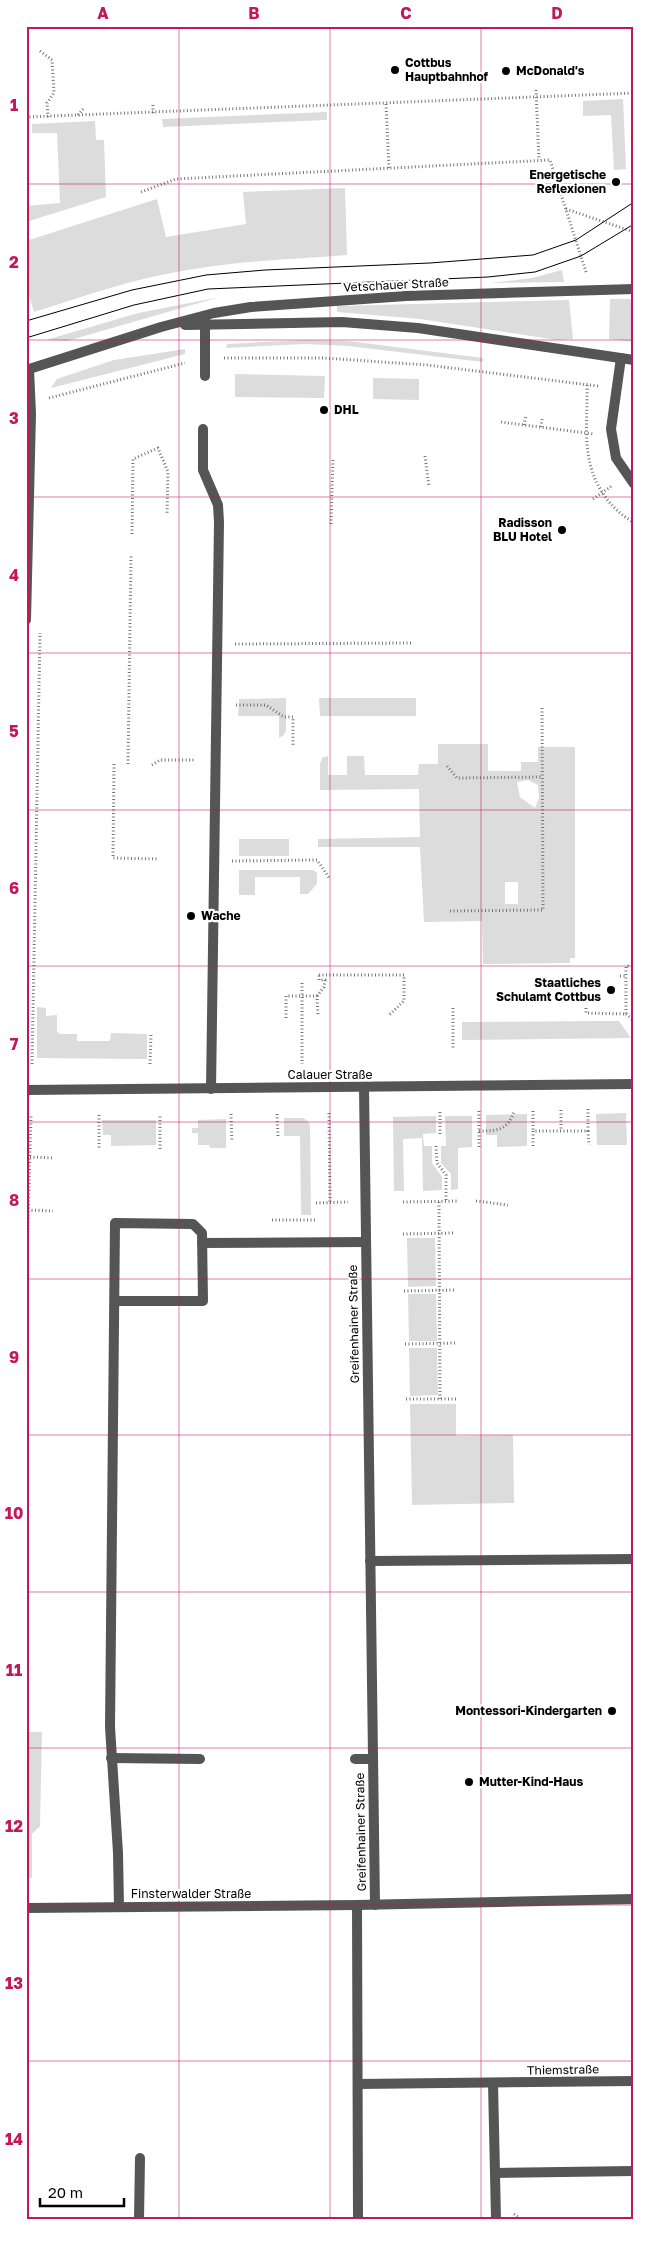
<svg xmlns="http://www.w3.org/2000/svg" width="660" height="2245" font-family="'Golos Text',sans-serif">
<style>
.green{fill:#dcdcdc;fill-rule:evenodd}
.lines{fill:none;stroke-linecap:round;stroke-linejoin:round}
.path{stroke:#777;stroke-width:3;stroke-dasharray:1 2.5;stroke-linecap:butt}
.service{stroke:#555;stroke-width:10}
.minor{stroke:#555;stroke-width:10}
.tertiary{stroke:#555;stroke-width:10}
.tram{stroke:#000;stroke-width:1}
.grid{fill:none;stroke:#c2185b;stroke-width:1;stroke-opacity:0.55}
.poi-dot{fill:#000;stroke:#fff;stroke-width:2}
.labels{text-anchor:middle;stroke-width:4.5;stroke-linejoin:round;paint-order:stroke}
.poi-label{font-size:12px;font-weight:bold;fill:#000;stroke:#fff;text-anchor:start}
.street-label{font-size:12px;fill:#000;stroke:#fff}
.neatline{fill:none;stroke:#c2185b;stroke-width:2}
.grid-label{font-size:16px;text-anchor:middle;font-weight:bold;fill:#c2185b}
</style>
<rect width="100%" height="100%" fill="#fff"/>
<g class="green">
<path d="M623,99L626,169L614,170L611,115L583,116V101Z"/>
<path d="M327,112V120L163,127L162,119Z"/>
<path d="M95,121L96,140H104L106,197L26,222V206L60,203L57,133H32V124Z"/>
<path d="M345,188L347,255C294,259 241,261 188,270C135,278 85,296 34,312L26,285V241L157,199L166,237L246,224L243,192Z"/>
<path d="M562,270L564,282L491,283L532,278Z"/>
<path d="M220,297L67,341L46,340L138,313Z"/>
<path d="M610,299H634V342L609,339Z"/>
<path d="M569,300L573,339L557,340L420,319L337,312V306Z"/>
<path d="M305,340L348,341L483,358V362L348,346L305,344L226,348L227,344Z"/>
<path d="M185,349V354L51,388L57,379L114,360Z"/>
<path d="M235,374L325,376L324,398L235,397Z"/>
<path d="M373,378L419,379V400L373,399Z"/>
<path d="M286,698V730L284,735L279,738V716H238L239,699Z"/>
<path d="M319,698H416V716H320Z"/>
<path d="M438,744H488V771H521V762H538V747H575V958H570V963L483,964L482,921L424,922L420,847H318V839L420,837L419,789L320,790V764L322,758L328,756V775H347V756H364L365,775H418L419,764H438ZM528,780L538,785L539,798L535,808L520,797L517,782ZM505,882H518V904H505Z"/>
<path d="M631,774H634L633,962Z"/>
<rect x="239" y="839" width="50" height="17"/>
<path d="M239,870H313L317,873V884L308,894H300V877H255V895H239Z"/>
<path d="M37,1007L46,1008V1016L57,1015V1032L60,1034H77V1041H110L111,1033L147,1034V1059L37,1058Z"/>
<path d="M602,1021H619L631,1038L462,1040V1022Z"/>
<path d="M626,1113L627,1145H597L596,1114Z"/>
<path d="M527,1114V1146L497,1147V1135H486V1115Z"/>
<path d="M436,1116V1133L423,1134L424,1146H432V1163L442,1177V1190L423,1191L422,1138L403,1139L404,1191H394L393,1117Z"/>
<path d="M445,1116H472V1147L458,1148V1189L451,1190V1174L441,1163V1146H446Z"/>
<path d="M284,1118H303L309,1122L310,1127L311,1215H301L300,1136H284Z"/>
<path d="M226,1119V1148H210L209,1145H198V1133H192V1128H198V1120Z"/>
<path d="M102,1120H156V1145L111,1146V1135H103Z"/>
<path d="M407,1238H435L436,1286L408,1287Z"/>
<path d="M408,1294H436L437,1341H409Z"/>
<path d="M409,1348H437L438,1395L410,1396Z"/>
<path d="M410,1404H456V1436L513,1435L514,1503L412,1505Z"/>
<path d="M26,1732H42L40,1826L32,1834V1878L26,1877Z"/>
</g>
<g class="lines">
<g class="path">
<path d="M40,51L52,60L54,93L47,103L48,117"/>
<path d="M536,90L539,160"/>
<path d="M386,104L389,168"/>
<path d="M153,105V113"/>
<path d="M78,115L84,108"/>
<path d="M26,117L634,93"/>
<path d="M141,192L176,179L550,160L586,272"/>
<path d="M566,209L634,232"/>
<path d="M224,358H323L427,365L598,386"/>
<path d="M587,385C588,429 579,466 610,503C616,510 625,518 634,522"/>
<path d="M49,398L185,363"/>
<path d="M501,422L594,434"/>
<path d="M524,425L526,416"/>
<path d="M541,427L542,419"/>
<path d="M425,456L429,487"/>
<path d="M593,499L613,485"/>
<path d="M331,524L333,458"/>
<path d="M132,534L133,459L158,448L168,472L167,515"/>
<path d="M235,644L413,643"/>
<path d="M236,705H266L284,717H293V746"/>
<path d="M114,764L113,858L159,859"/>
<path d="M128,764L131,556"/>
<path d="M152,765L160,760H196"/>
<path d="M447,766L457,778L542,777"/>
<path d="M232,861L317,860L330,879"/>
<path d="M450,911L543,910L542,706"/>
<path d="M319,975H404V1001L388,1016"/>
<path d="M620,976H626"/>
<path d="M302,983V1064"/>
<path d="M317,996L324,987L325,980H319V975"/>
<path d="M453,1008V1048"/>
<path d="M586,1008V1013L626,1014V966H634"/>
<path d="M626,1014L634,1021"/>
<path d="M286,1018V996H317L318,1016"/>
<path d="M32,1064L40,633"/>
<path d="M150,1064L151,1034"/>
<path d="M588,1109V1131"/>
<path d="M561,1110V1131"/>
<path d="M479,1111V1147"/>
<path d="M533,1111V1131"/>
<path d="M440,1112V1134"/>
<path d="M329,1113L330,1203"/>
<path d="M231,1114L232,1142"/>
<path d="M277,1114L278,1136"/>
<path d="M99,1115V1150"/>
<path d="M479,1131C498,1131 508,1130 514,1111"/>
<path d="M436,1146L437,1163L446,1175V1202"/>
<path d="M533,1146V1131H588L589,1145"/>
<path d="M160,1149V1115"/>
<path d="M30,1157L54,1158"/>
<path d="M476,1201L508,1205"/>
<path d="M403,1202L459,1201"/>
<path d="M439,1202L440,1400"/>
<path d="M316,1203L348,1202"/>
<path d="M28,1210L53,1211"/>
<path d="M272,1220H316"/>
<path d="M403,1234L453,1233"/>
<path d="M26,1289L31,1116"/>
<path d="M404,1291L454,1290"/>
<path d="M405,1344L455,1343"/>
<path d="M406,1399H456"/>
<path d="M514,2214L521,2219"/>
</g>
<g class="service">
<path d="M205,317V376"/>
<path d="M621,358L611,429L616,458L634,484"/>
<path d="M203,429V470L218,505L219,522L211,1089"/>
<path d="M202,1243L365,1242"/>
<path d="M115,1301H203L202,1233L193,1224L115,1223L110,1727L118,1853L119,1907"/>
<path d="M111,1758L200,1759"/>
<path d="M355,1759H372"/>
<path d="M495,2173L634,2171"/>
<path d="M139,2219L140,2158"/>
</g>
<g class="minor">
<path d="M26,620L31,414L29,369"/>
<path d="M364,1087L375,1905"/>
<path d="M26,1090L634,1084"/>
<path d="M370,1561L634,1559"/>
<path d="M357,1905L358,2219"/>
<path d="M26,1908L357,1905L634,1899"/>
<path d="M493,2083L496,2219"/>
<path d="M358,2084L634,2081"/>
</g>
<g class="tertiary">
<path d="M185,325L342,322L418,328L634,360"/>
<path d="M26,370L161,327L214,313L251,307L406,296L634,289"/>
</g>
<g class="tram">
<path d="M26,321L132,290L206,275L265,270L430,263L533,255L576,240L634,202"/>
<path d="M26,338L134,305L208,289L488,277L535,272L581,256L634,224"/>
</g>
</g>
<path class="grid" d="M179,26V2219M330,26V2219M481,26V2219M26,184H634M26,340H634M26,497H634M26,653H634M26,810H634M26,966H634M26,1122H634M26,1279H634M26,1435H634M26,1592H634M26,1748H634M26,1905H634M26,2061H634"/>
<g class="poi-dot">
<circle cx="395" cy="70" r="5"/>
<circle cx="506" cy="71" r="5"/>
<circle cx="616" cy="182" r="5"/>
<circle cx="324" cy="410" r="5"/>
<circle cx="562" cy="530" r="5"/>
<circle cx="191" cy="916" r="5"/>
<circle cx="611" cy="990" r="5"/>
<circle cx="612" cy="1711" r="5"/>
<circle cx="469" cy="1782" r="5"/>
</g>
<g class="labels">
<g class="poi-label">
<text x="405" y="67">Cottbus<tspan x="405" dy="14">Hauptbahnhof</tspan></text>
<text x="516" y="75">McDonald's</text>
<text x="606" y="179" text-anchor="end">Energetische<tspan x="606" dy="14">Reflexionen</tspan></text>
<text x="334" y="414">DHL</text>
<text x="552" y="527" text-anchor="end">Radisson<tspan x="552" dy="14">BLU Hotel</tspan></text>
<text x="201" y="920">Wache</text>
<text x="601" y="987" text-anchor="end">Staatliches<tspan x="601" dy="14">Schulamt Cottbus</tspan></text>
<text x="602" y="1715" text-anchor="end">Montessori-Kindergarten</text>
<text x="479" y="1786">Mutter-Kind-Haus</text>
</g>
<g class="street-label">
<text transform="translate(396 285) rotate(-3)" y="4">Vetschauer Straße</text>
<text x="330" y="1079">Calauer Straße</text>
<text transform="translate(354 1324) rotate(-91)" y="4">Greifenhainer Straße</text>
<text transform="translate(361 1832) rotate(-91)" y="4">Greifenhainer Straße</text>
<text x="191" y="1898">Finsterwalder Straße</text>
<text transform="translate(563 2070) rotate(-1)" y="4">Thiemstraße</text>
</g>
</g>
<rect width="660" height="2245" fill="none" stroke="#ffffff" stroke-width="55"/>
<path d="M40 2198v8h84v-8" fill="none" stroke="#000000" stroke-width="2.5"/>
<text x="48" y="2198" font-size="15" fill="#000000" stroke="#ffffff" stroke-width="4" paint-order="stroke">20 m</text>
<rect x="28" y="28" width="604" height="2190" class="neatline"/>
<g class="grid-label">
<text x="103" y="19">A</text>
<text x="254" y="19">B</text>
<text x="406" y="19">C</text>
<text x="557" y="19">D</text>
<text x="14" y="111">1</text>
<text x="14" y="268">2</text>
<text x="14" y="424">3</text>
<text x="14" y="581">4</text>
<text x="14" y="737">5</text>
<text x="14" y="894">6</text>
<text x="14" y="1050">7</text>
<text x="14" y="1206">8</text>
<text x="14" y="1363">9</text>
<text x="14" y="1519">10</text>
<text x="14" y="1676">11</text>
<text x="14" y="1832">12</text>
<text x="14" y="1989">13</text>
<text x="14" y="2145">14</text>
</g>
</svg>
